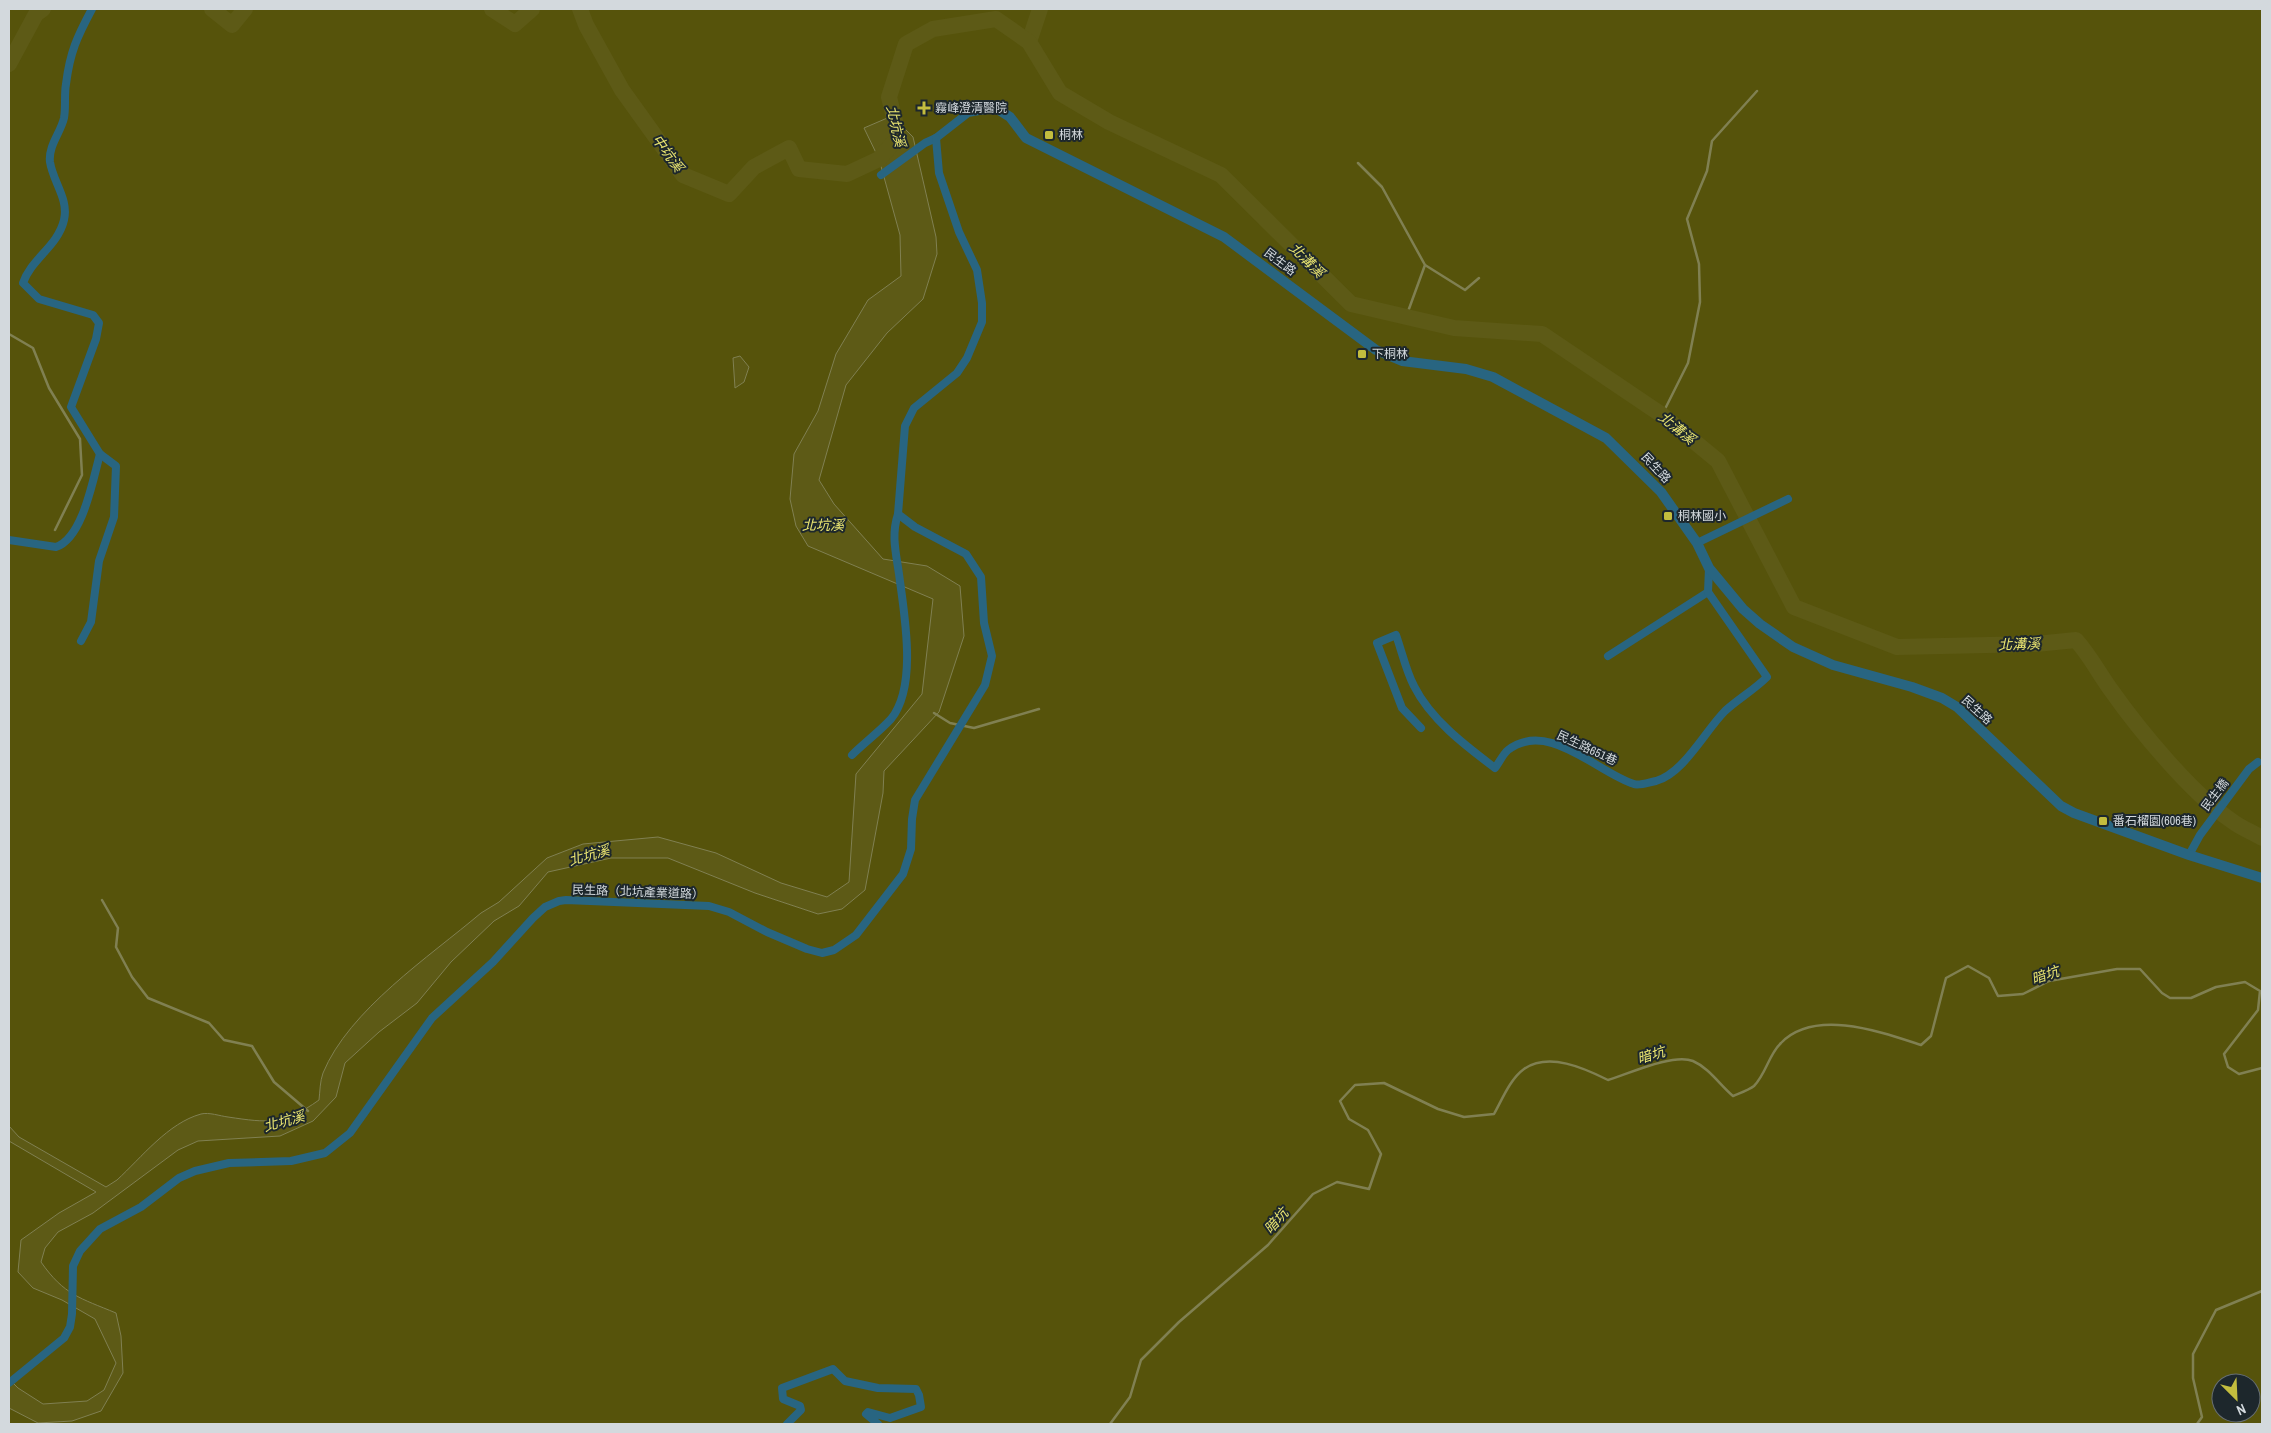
<svg xmlns="http://www.w3.org/2000/svg" width="2271" height="1433" font-family="'Archivo Narrow','Noto Sans TC',sans-serif">
<style>
.forest{fill:#56530b;fill-rule:evenodd}
.water{fill:#5d5a16;stroke:#808052}
.lines{fill:none;stroke-linecap:round;stroke-linejoin:round}
.stream{stroke:#808052;stroke-width:2.5}
.river{stroke:#5d5a16;stroke-width:16}
.minor{stroke:#286581;stroke-width:8}
.tertiary{stroke:#286581;stroke-width:10}
.poi-dot{fill:#c3bd3e;stroke:#1d272c;stroke-width:2}
.labels{text-anchor:middle;stroke-width:4;stroke-linejoin:round;paint-order:stroke}
.poi-label{font-size:12px;fill:#d3d9dd;stroke:#1d272c;text-anchor:start}
.street-label{font-size:12px;fill:#d3d9dd;stroke:#1d272c}
.water-label{font-size:14px;font-style:italic;fill:#eae570;stroke:#1d272c}
</style>
<rect width="100%" height="100%" fill="#1d272c"/>
<path class="forest" d="M9,9H2262V1424H9ZM2221,1383H2251V1413H2221Z"/>
<g class="water">
<path d="M892,116L913,137L936,237L937,254L923,299L887,333L846,385L819,480L834,504L883,559L927,566L960,586L964,636L939,712L884,771L883,793L865,890L842,909L818,914L755,893L668,858H611L548,872L519,906L494,921L451,962L417,1003L379,1032L345,1063L336,1097L313,1121L280,1136L198,1141L178,1150L93,1213L58,1232L45,1248L41,1262C64,1295 80,1298 116,1313L121,1336L123,1373L101,1411L72,1421L38,1423L9,1408V1379L18,1388L43,1404L87,1401L104,1390L116,1363L95,1319L62,1300L33,1288L18,1272L21,1240L59,1213L96,1192L9,1141V1126L19,1137L106,1187L117,1180C142,1157 168,1123 201,1114C209,1112 220,1116 228,1117C268,1123 284,1125 319,1100C320,1091 320,1081 323,1073C349,1010 429,957 481,913L499,902L547,858L583,844L658,837L716,853L781,883L827,897L849,882L856,774L922,694L933,599L808,546L796,526L790,499L794,454L818,411L836,354L868,300L901,276L900,235L879,159L864,128Z"/>
<path d="M740,356L749,367L744,382L735,388L733,358Z"/>
</g>
<g class="lines">
<g class="stream">
<path d="M1358,163L1382,187L1425,265L1406,317"/>
<path d="M1425,265L1465,290L1479,278"/>
<path d="M9,334L33,348L49,388L80,439L82,475L55,530"/>
<path d="M1662,415L1688,363L1700,302L1699,264L1687,219L1707,171L1712,141L1757,91"/>
<path d="M934,713L950,723L974,728L1039,709"/>
<path d="M102,900L118,928L116,947L132,977L148,998L209,1023L224,1040L252,1046L274,1082L308,1111"/>
<path d="M1110,1424L1130,1397L1141,1360L1179,1322L1268,1245L1313,1194L1337,1182L1369,1189L1381,1154L1368,1130L1349,1119L1340,1101L1355,1085L1384,1083L1438,1109L1464,1117L1494,1114C1502,1100 1510,1079 1524,1069C1549,1052 1584,1068 1608,1080C1628,1074 1673,1053 1693,1061C1709,1068 1720,1085 1733,1096C1740,1093 1749,1090 1754,1086C1766,1074 1769,1054 1781,1043C1815,1008 1881,1032 1921,1045L1931,1036L1946,978L1968,966L1989,978L1998,996L2023,994L2049,981L2117,969H2140L2162,993L2170,998H2191L2216,987L2245,982L2260,991L2258,1010L2224,1054L2228,1067L2239,1074L2262,1068"/>
<path d="M2197,1424L2202,1417L2193,1378V1354L2216,1310L2262,1291"/>
</g>
<g class="river">
<path d="M212,9L232,25L245,9"/>
<path d="M492,9L515,24L532,9"/>
<path d="M580,9L586,25L622,90L683,175L729,194L754,167L789,148L799,169L847,174L879,159L893,143"/>
<path d="M1029,42L1040,9"/>
<path d="M9,64L36,14L43,9"/>
<path d="M899,138L889,97L906,44L933,29L996,19L1029,42L1060,93L1109,122L1221,175L1351,304L1454,328L1542,334L1662,415L1718,461L1794,607L1897,647L2036,644L2076,640C2091,657 2098,672 2111,690C2140,731 2191,793 2232,821C2241,828 2252,832 2262,838"/>
</g>
<g class="minor">
<path d="M881,175L925,143L936,138L968,113L996,108"/>
<path d="M9,540L56,547C83,538 93,479 100,454"/>
<path d="M1697,543L1788,499"/>
<path d="M81,641L91,622L99,561L114,517L116,466L100,454L71,407L96,339L99,323L93,315L39,299L23,283C31,259 58,246 64,220C69,199 53,182 50,162C48,146 61,132 64,118C66,107 64,95 66,84C70,52 77,37 92,9"/>
<path d="M1608,656L1708,592"/>
<path d="M1421,728L1402,708L1377,643L1396,635C1402,652 1406,671 1414,686C1431,720 1466,746 1495,768C1499,763 1503,754 1508,750C1548,719 1598,773 1634,784C1639,786 1650,782 1656,781C1684,773 1705,731 1725,711C1738,699 1754,690 1767,677L1708,592L1709,568"/>
<path d="M852,755C864,743 879,732 891,719C918,686 904,613 899,574C896,553 891,535 898,514"/>
<path d="M2189,855L2200,835L2249,769L2258,762"/>
<path d="M9,1383L64,1338L70,1327L72,1314L73,1266L80,1251L100,1229L141,1207L179,1178L195,1171L229,1163L291,1161L325,1153L350,1133L432,1018L493,962L533,918L545,907L559,901L566,900L709,906L729,912L767,932L807,949L822,953L834,950L856,935L903,874L911,849L912,819L915,800L985,685L992,656L984,623L981,577L966,554L915,527L898,514L905,426L914,408L957,373L967,358L982,322V303L977,270L959,232L939,173L936,138"/>
<path d="M787,1424L801,1410L800,1406L783,1399L782,1388L833,1369L845,1381L878,1388L916,1389L919,1395L921,1407L890,1418L868,1412L866,1414L878,1424"/>
</g>
<path class="tertiary" d="M996,108L1010,117L1026,138L1224,237L1376,350L1402,361L1466,369L1493,377L1606,438L1661,492L1697,543L1709,568L1743,609L1760,624L1793,647L1833,665L1912,687L1942,698L1957,707L2061,806L2074,813L2189,855L2262,878"/>
</g>
<g class="poi-dot">
<path d="M921.5 100.5h5v5h5v5h-5v5h-5v-5h-5v-5h5z"/>
<rect x="1044" y="130" width="10" height="10" rx="2.5"/>
<rect x="1357" y="349" width="10" height="10" rx="2.5"/>
<rect x="1663" y="511" width="10" height="10" rx="2.5"/>
<rect x="2098" y="816" width="10" height="10" rx="2.5"/>
</g>
<g class="labels">
<g class="poi-label">
<text x="935" y="112">霧峰澄清醫院</text>
<text x="1059" y="139">桐林</text>
<text x="1372" y="358">下桐林</text>
<text x="1678" y="520">桐林國小</text>
<text x="2113" y="825">番石榴園(606巷)</text>
</g>
<g class="street-label">
<text transform="translate(1280 262) rotate(37)" y="4">民生路</text>
<text transform="translate(1656 468) rotate(47)" y="4">民生路</text>
<text transform="translate(1977 710) rotate(42)" y="4">民生路</text>
<text transform="translate(1587 748) rotate(25)" y="4">民生路651巷</text>
<text transform="translate(2215 795) rotate(-53)" y="4">民生橋</text>
<text transform="translate(638 892) rotate(2)" y="4">民生路（北坑產業道路）</text>
</g>
<g class="water-label">
<text transform="translate(896 126) rotate(77)" y="5">北坑溪</text>
<text transform="translate(668 153) rotate(54)" y="5">中坑溪</text>
<text transform="translate(1307 260) rotate(45)" y="5">北溝溪</text>
<text transform="translate(1677 428) rotate(39)" y="5">北溝溪</text>
<text x="823" y="530">北坑溪</text>
<text transform="translate(2019 644) rotate(-2)" y="5">北溝溪</text>
<text transform="translate(589 855) rotate(-16)" y="5">北坑溪</text>
<text transform="translate(2045 975) rotate(-19)" y="5">暗坑</text>
<text transform="translate(1651 1055) rotate(-17)" y="5">暗坑</text>
<text transform="translate(284 1121) rotate(-16)" y="5">北坑溪</text>
<text transform="translate(1276 1221) rotate(-49)" y="5">暗坑</text>
</g>
</g>
<rect width="2271" height="1433" fill="none" stroke="#d3d9dd" stroke-width="20"/>
<g transform="translate(2236 1398) rotate(156)"><circle r="24" fill="#1d272c" stroke="#666e73"/>
<path d="M0-4L9 19L0 12L-9 19Z" fill="#c3bd3e"/>
<text y="-8" font-size="14" font-weight="bold" text-anchor="middle" fill="#d3d9dd">N</text>
</g>
</svg>
